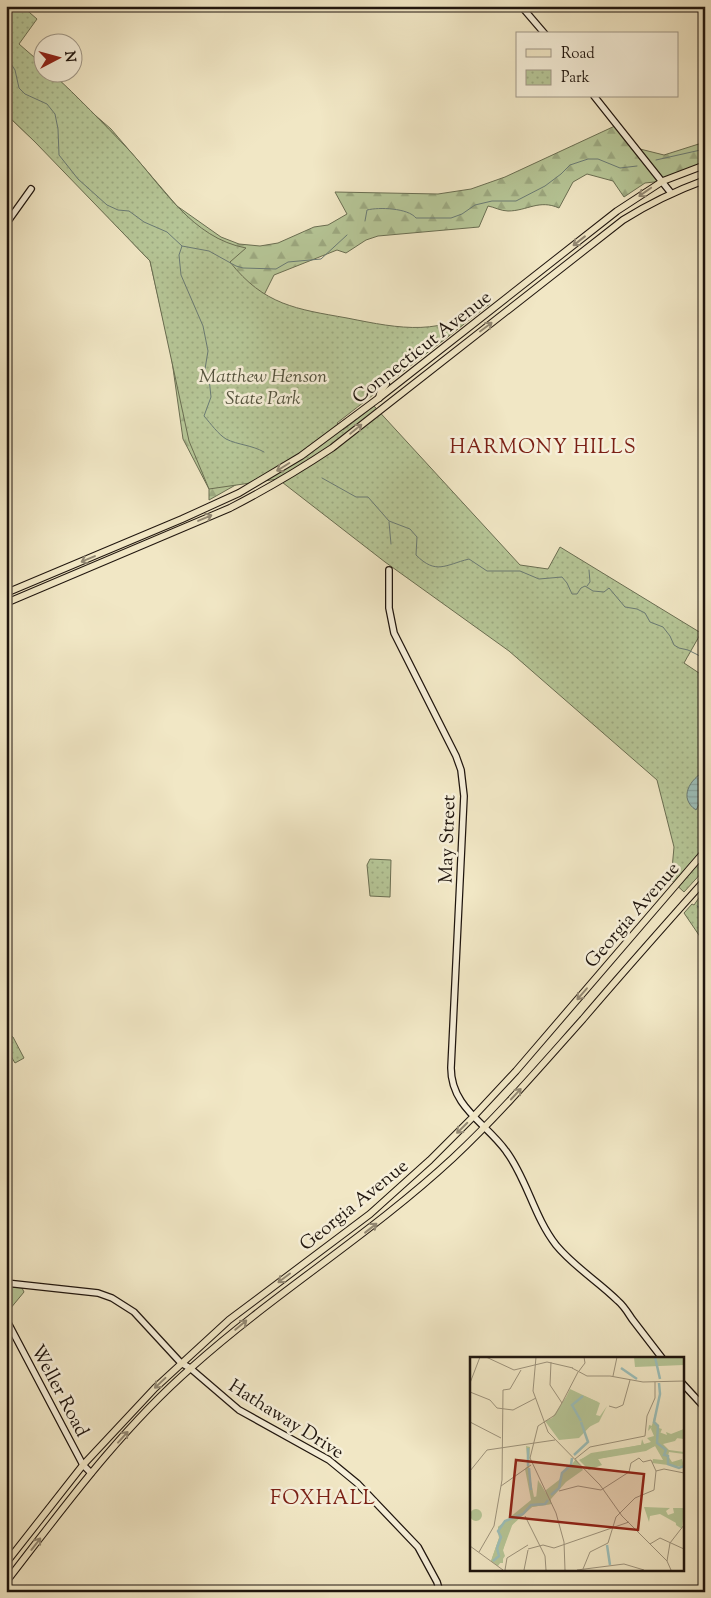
<svg xmlns="http://www.w3.org/2000/svg" width="711" height="1598" font-family="'Sorts Mill Goudy',serif">
<style>
.grass{fill:#b6c697;stroke:#6a6e52}
.forest{fill:url(#forest-firs);stroke:#6a6e52}
.park{fill:url(#park-dots);stroke:#6a6e52}
.water{fill:url(#water-rules);stroke:#6a7b75}
.lines{fill:none;stroke-linecap:round;stroke-linejoin:round}
.stream{stroke:#6a7b75;stroke-width:1}
.secondary-casing{stroke:#1f150e;stroke-width:8}
.primary-casing{stroke:#1f150e;stroke-width:8}
.secondary{stroke:#f6efd9;stroke-width:5.5}
.primary{stroke:#f1e7c5;stroke-width:6}
.oneway{stroke:#928873}
.labels{text-anchor:middle;stroke-width:5;stroke-linejoin:round;paint-order:stroke}
.street-label{font-size:19px;fill:#1f150e;stroke:#f6efd9}
.park-label{font-size:19px;font-style:italic;fill:#54533e;stroke:#f6efd9}
.neighbourhood-label{font-size:20px;letter-spacing:1px;fill:#7a1f14;stroke:#f6efd9}
.inset-river{fill:none;stroke:#9cbfba;stroke-width:2.5}
.inset-road{fill:none;stroke:#9d937c;stroke-width:1}
.view{fill:#8f2418;fill-opacity:0.15;stroke:#8f2418;stroke-width:2.5}
.inset-edge{fill:none;stroke:#1f150e;stroke-width:2.5}
</style>
<defs>
<pattern id="forest-firs" width="22" height="20" patternUnits="userSpaceOnUse" patternTransform="scale(1.25)"><rect width="22" height="20" fill="#b6c697"/><path d="M5 1l3.5 6h-7zM16 11l3.5 6h-7z" fill="#9ca981"/></pattern>
<pattern id="park-dots" width="8" height="8" patternUnits="userSpaceOnUse" patternTransform="scale(1.25)"><rect width="8" height="8" fill="#b6c697"/><path d="M2 2h.1M6 6h.1" fill="none" stroke="#9ca981" stroke-width="1.8" stroke-linecap="round"/></pattern>
<pattern id="water-rules" width="6" height="5" patternUnits="userSpaceOnUse" patternTransform="scale(1.25)"><rect width="6" height="5" fill="#9cbfba"/><path d="M0 2.5h6" fill="none" stroke="#86a39f"/></pattern>
</defs>
<rect width="100%" height="100%" fill="#f1e7c5"/>
<filter id="stains"><feTurbulence type="fractalNoise" baseFrequency=".004" numOctaves="4"/><feColorMatrix values="0 0 0 0 .2 0 0 0 0 .09 0 0 0 0 .02 0 0 0 .5 -.17"/></filter>
<radialGradient id="worn" r=".72"><stop offset=".6" stop-color="#630" stop-opacity="0"/><stop offset="1" stop-color="#630" stop-opacity=".3"/></radialGradient>
<path class="grass" d="M6,1286L22,1288L24,1292L10,1309L6,1310Z"/>
<path class="forest" d="M6,6L15,43L42,72L56,81L111,129L177,206L221,237L239,244L260,246L278,243L314,227L328,225L347,214L335,192L438,194L471,189L505,177L617,125L636,148L664,155L705,142V165L663,181L645,183L624,197L613,181L587,174L573,182L559,208C539,199 527,211 508,211C501,211 494,207 488,206L479,227L378,236L366,240L346,253L337,250L274,275L264,295L276,305L399,330L430,329L464,324L431,350H416L301,448L209,500V489L183,439L171,354L150,261L55,161L6,114Z"/>
<g class="park">
<path d="M6,6H22L37,19L19,44L42,64V72L52,73C78,97 103,123 128,149C163,187 192,238 246,248L230,262C264,305 296,309 347,318C402,329 441,337 491,303L337,423L343,430L374,406L520,565L548,569L560,547L701,633L684,663L705,677V869L684,892L671,880L674,847L657,780L509,651L385,562L278,479L209,489L189,441L150,261L35,142L6,114Z"/>
<path d="M370,859L391,860L390,897L370,896L367,865Z"/>
<path d="M705,889V944L684,913L692,904L694,905Z"/>
<path d="M6,1033L13,1037L24,1058L15,1063L6,1048Z"/>
</g>
<path class="water" d="M705,771V798L702,799L696,810C678,798 690,779 705,771Z"/>
<g class="lines">
<g class="stream">
<path d="M6,56L15,70L19,88L25,94L47,104L55,114L58,129L59,155L78,179L107,205L118,210L129,211L144,222L167,232L182,246L179,255L181,275L203,326L208,351L205,369L209,378L211,397L204,416C211,424 218,434 226,439C238,445 252,445 264,452"/>
<path d="M656,160L705,149"/>
<path d="M365,221L367,210C379,207 408,208 416,218H451L462,214L475,205L492,201H516L545,186L561,174L570,165L588,159H598L620,168L637,166"/>
<path d="M182,246L209,251L236,266L243,268L276,269L288,262L321,259L347,235"/>
<path d="M322,478L356,497H368L389,521L410,529L417,537L416,555C436,575 445,565 469,559L487,571H520L539,579L562,577L567,583L572,594H577L581,588L585,586L593,591L604,592L609,588L625,607L637,609L645,613L650,622L663,627L670,636L674,645L679,648L688,650L698,655L705,661"/>
<path d="M389,522L391,544"/>
<path d="M587,586L590,582L589,570"/>
<path d="M697,906L700,908L702,916L705,918"/>
</g>
<defs>
<g id="secondary">
<path d="M521,6L545,34"/>
<path d="M594,96L671,193"/>
<path d="M6,224L31,189"/>
<path d="M389,570V608L394,633L456,756L461,770L464,796L451,1068C451,1107 486,1123 506,1151C527,1179 534,1217 556,1245C574,1267 598,1281 618,1301C624,1306 628,1313 632,1319C642,1332 652,1345 662,1358"/>
<path d="M6,1283L98,1293L112,1298L134,1312L181,1363L190,1368L239,1410L329,1460L357,1483L418,1547L437,1582L440,1592"/>
<path d="M6,1319L65,1431L83,1465L91,1473"/>
<path d="M682,1383L705,1408"/>
</g>
<g id="primary">
<path d="M379,398L381,390L386,384"/>
<path d="M6,593L182,519L239,493L301,456L379,398L617,211L663,181L705,165"/>
<path d="M6,603L230,508C265,490 299,470 332,448L623,220C650,203 675,191 705,180"/>
<path d="M6,1563L83,1465L155,1388L229,1320L370,1214L430,1160L474,1116L516,1071L705,851"/>
<path d="M6,1582C64,1507 121,1429 192,1367C276,1292 371,1234 453,1158C500,1114 541,1066 583,1019C623,972 664,926 705,880"/>
</g>
</defs>
<use href="#secondary" class="secondary-casing"/>
<use href="#primary" class="primary-casing"/>
<use href="#secondary" class="secondary"/>
<use href="#primary" class="primary"/>
</g>
<defs><path id="oneway-shaft" d="M-6 0H5M1.5-3L5.5 0L1.5 3" fill="none" stroke-width="1.6" stroke-linecap="round" stroke-linejoin="round" transform="scale(1.25)"/></defs>
<g class="oneway">
<use href="#oneway-shaft" transform="translate(645 192) rotate(145)"/>
<use href="#oneway-shaft" transform="translate(579 241) rotate(142)"/>
<use href="#oneway-shaft" transform="translate(486 327) rotate(-37)"/>
<use href="#oneway-shaft" transform="translate(356 429) rotate(-39)"/>
<use href="#oneway-shaft" transform="translate(283 467) rotate(148)"/>
<use href="#oneway-shaft" transform="translate(205 518) rotate(-23)"/>
<use href="#oneway-shaft" transform="translate(88 559) rotate(157)"/>
<use href="#oneway-shaft" transform="translate(582 994) rotate(131)"/>
<use href="#oneway-shaft" transform="translate(516 1094) rotate(-47)"/>
<use href="#oneway-shaft" transform="translate(462 1128) rotate(135)"/>
<use href="#oneway-shaft" transform="translate(371 1228) rotate(-38)"/>
<use href="#oneway-shaft" transform="translate(284 1278) rotate(143)"/>
<use href="#oneway-shaft" transform="translate(241 1325) rotate(-40)"/>
<use href="#oneway-shaft" transform="translate(160 1383) rotate(137)"/>
<use href="#oneway-shaft" transform="translate(123 1437) rotate(-48)"/>
<use href="#oneway-shaft" transform="translate(36 1544) rotate(-52)"/>
</g>
<g class="labels">
<g class="street-label">
<text transform="translate(421 346) rotate(-38)" y="7">Connecticut Avenue</text>
<text transform="translate(446 839) rotate(-88)" y="7">May Street</text>
<text transform="translate(631 914) rotate(-49)" y="7">Georgia Avenue</text>
<text transform="translate(353 1204) rotate(-39)" y="7">Georgia Avenue</text>
<text transform="translate(61 1390) rotate(62)" y="7">Weller Road</text>
<text transform="translate(287 1418) rotate(32)" y="7">Hathaway Drive</text>
</g>
<g class="park-label">
<text x="263" y="382">Matthew Henson<tspan x="263" dy="22">State Park</tspan></text>
</g>
<g class="neighbourhood-label">
<text x="543" y="453">HARMONY HILLS</text>
<text x="323" y="1504">FOXHALL</text>
</g>
</g>
<g transform="translate(470 1357)">
<rect width="214" height="214" fill="#f1e7c5"/>
<path d="M164,0H214V8L165,10Z" fill="#b6c697"/>
<path d="M100,32L130,46L126,58L130,59L137,49L129,65L113,73L96,40ZM187,49L185,65L189,68V75L197,78L196,75L201,77L214,72L205,84L193,87L199,93L214,95V97L199,95L198,99L202,105L212,102L214,110L182,106L183,102L193,103L185,89L176,94L128,102L132,108L119,113L110,103L121,96L171,88L172,82L174,87L181,85L177,81L184,79L181,72ZM56,89L60,90L59,114L64,140L68,139L70,126L81,147L62,150L40,170L33,193L35,199L28,209L21,204L29,181L28,170L61,143L55,112L58,108ZM174,150L200,151L196,154L198,158L204,156L203,151H214V157L209,160L208,167L190,157L180,159L179,165Z" fill="#b6c697"/>
<path d="M96,40L119,48L127,62L109,81L89,83L75,64L82,61Z" fill="#b6c697"/>
<path d="M112,38L128,45L124,58L119,48L109,45ZM179,68L192,72L189,79L197,80L214,72V82L206,81L177,92V87L182,85L186,74L182,70L178,74ZM175,87L176,92L128,102L130,107L119,113L109,103L123,97ZM106,102L113,113L96,125L81,142V147L62,150L43,166L33,193V206H28V209L21,204L29,181L28,170L66,142L68,123L76,136V133L89,123L97,109L99,111ZM205,151H214L212,172L206,168ZM0 158a6 6 0 1 1 12 0a6 6 0 1 1-12 0Z" fill="#b6c697"/>
<path class="inset-river" d="M185,0L190,22M151,11L167,22M189,26L190,37L184,65L188,69L187,86L196,93L194,98L198,99V107L209,111L214,109M111,64L102,48L113,39M58,91V109M104,98L118,85L111,65M59,111L61,133M81,138L89,131L92,116L101,108L102,101M137,188L140,208M23,204L29,199L27,191L31,180L28,174L35,164L53,157L61,148L75,147L78,143"/>
<path class="inset-road" d="M16,0L44,13L77,5L103,11M66,0L63,34L78,75L130,128L152,159L197,204L201,213M81,5L80,28L92,46M102,11L117,19H140L173,25L214,24M109,14L115,6L114,0M143,19L147,0M0,26L10,0M0,35L20,43L27,51L43,53L66,41M93,44L85,58L68,69L60,101L86,156L94,185L95,213M93,44L108,15M139,49L146,51L153,48L160,23M0,65L31,81M105,102L120,90L175,79L177,59L185,41V25M0,114L17,93L85,83M31,129L61,108M89,134L108,129L131,133L159,115L161,106L169,101L173,105L181,103L186,114M55,159L75,199L76,213M180,187L190,181L214,192M0,189L33,213M58,192L73,188L84,191L159,165M9,195L24,169L32,123L33,33L40,32L51,13M197,204L200,186L214,168M113,212L120,195L138,186L146,160L165,141L184,133L186,114L194,112L214,116M35,213L37,201L58,188M54,213L58,193M107,213L154,207L174,213"/>
<path class="view" d="M46,103L174,117L168,173L40,160Z"/>
<rect width="214" height="214" class="inset-edge"/>
</g>
<rect width="711" height="1598" fill="none" stroke="#f1e7c5" stroke-width="25"/>
<rect x="8" y="8" width="696" height="1583" fill="none" stroke="#1f150e" stroke-width="2.5"/>
<rect x="12" y="12" width="686" height="1573" fill="none" stroke="#1f150e"/>
<rect x="516" y="32" width="162" height="65" fill="#f6efd9" stroke="#a09888"/>
<rect x="526" y="49" width="25" height="8" fill="#f1e7c5" stroke="#a09888"/>
<text x="561" y="58" font-size="15" fill="#1f150e">Road</text>
<rect x="526" y="70" width="25" height="15" fill="url(#park-dots)" stroke="#a09888"/>
<text x="561" y="82" font-size="15" fill="#1f150e">Park</text>
<g transform="translate(58 58) rotate(84)"><circle r="24" fill="#f6efd9" stroke="#a09888"/>
<path d="M0-4L9 19L0 12L-9 19Z" fill="#8f2418"/>
<text y="-8" font-size="14" font-weight="bold" text-anchor="middle" fill="#1f150e">N</text>
</g>
<rect width="100%" height="100%" filter="url(#stains)"/>
<rect width="100%" height="100%" fill="url(#worn)"/>
</svg>
